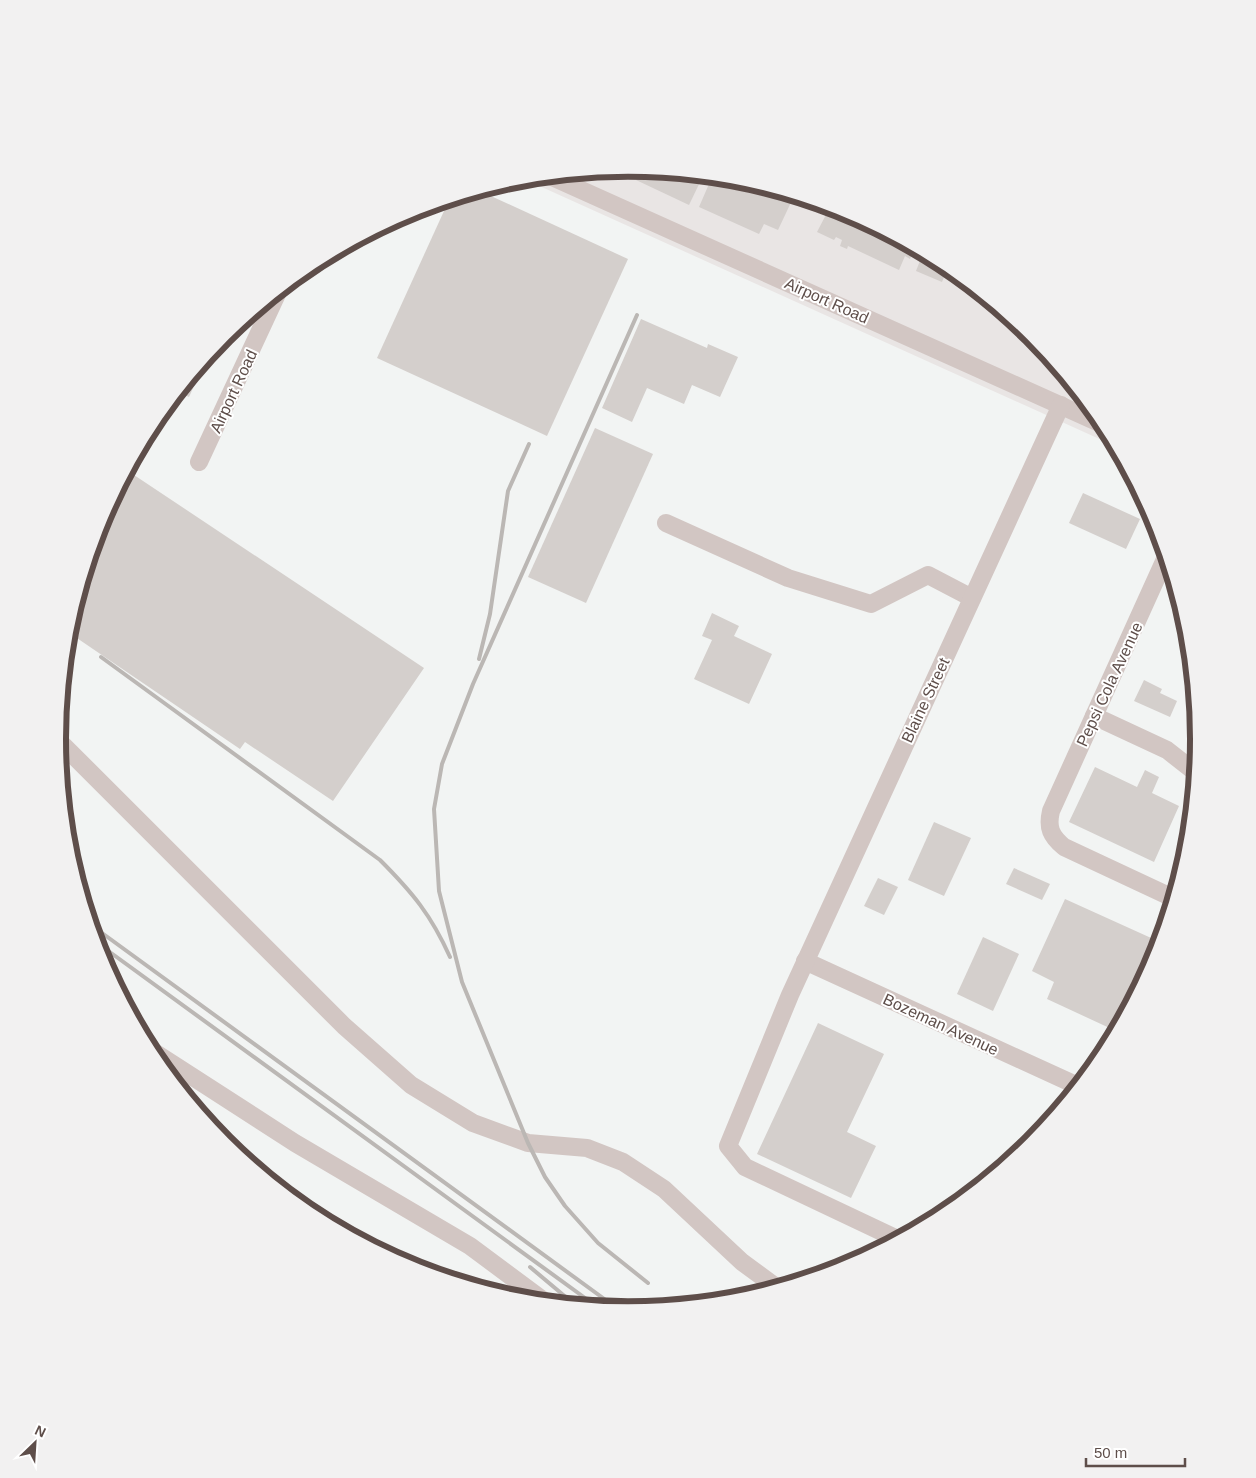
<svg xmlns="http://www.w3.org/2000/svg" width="1256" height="1478" font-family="Helvetica,sans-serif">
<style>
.airport{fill:#e9e5e4}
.building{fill:#d4cfcc}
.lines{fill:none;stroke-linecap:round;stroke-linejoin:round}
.minor{stroke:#d2c6c3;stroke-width:18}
.rail{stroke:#bbb7b4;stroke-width:4}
.labels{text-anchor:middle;stroke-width:4;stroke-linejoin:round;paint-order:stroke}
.street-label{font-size:16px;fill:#5e4e4a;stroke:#fff}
.rim{fill:none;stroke:#5e4e4a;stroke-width:6}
</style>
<rect width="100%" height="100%" fill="#f2f4f3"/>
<path class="airport" d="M628,169L740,180L847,212L945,265L1032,336L1103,422L1115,446L524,179Z"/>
<g class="building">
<path d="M641,170L695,175L701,180L689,205L636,180Z"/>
<path d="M712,177L740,180L794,196L778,230L764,224L759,234L699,207Z"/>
<path d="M480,191L628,259L547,436L377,358L449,200Z"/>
<path d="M830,207L846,214L845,216L850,218L852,215L910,246L909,248L913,251L910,259L905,256L899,270L848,246L847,249L840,246L842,240L836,237L834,240L817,232Z"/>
<path d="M923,253L948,267L942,282L916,271Z"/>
<path d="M641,319L707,348L708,344L738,357L720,397L692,385L684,404L647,388L632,422L602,408Z"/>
<path d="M207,357L189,397L178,392Z"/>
<path d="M595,428L653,454L586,603L528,577Z"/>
<path d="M131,473L424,668L333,801L245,742L240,749L68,632L101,520Z"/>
<path d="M1083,493L1140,519L1126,549L1069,523Z"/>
<path d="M712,613L739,626L734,636L772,654L749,704L694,679L712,640L702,636Z"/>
<path d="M1185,620L1188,628V633L1181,629Z"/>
<path d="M1144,680L1162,689L1160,693L1177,701L1170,717L1134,701Z"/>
<path d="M1095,767L1137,787L1145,770L1159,777L1152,793L1179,806L1154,862L1069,822Z"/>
<path d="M934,822L971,838L944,896L908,880Z"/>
<path d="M1014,868L1050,884L1042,900L1006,884Z"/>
<path d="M878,878L898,887L884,915L864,906Z"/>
<path d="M1065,899L1160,942L1155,958L1116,1031L1047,999L1054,982L1032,971Z"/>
<path d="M983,937L1019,954L993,1011L957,994Z"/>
<path d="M818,1023L884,1054L847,1132L876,1146L851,1198L757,1154Z"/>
</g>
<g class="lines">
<g class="minor">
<path d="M550,176L1104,425"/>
<path d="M199,462L278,292"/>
<path d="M666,523L788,578L871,604L928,575L972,598"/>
<path d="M1166,557L1051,811C1047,828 1051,836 1064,847L1173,898"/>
<path d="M1094,716L1167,750L1195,772"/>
<path d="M58,740L344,1026L411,1085L473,1123L528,1143L587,1148L623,1162L664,1189L742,1262L776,1287"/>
<path d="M805,961L1078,1086"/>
<path d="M151,1050L295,1143L470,1246L544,1301"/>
<path d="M893,1237L745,1167L728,1146L790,995L1061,405"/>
</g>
<g class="rail">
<path d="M637,315L473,684L442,764L434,809L439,891L462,982L528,1143L545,1177L565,1206L598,1243L648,1283"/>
<path d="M101,657L380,860C413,893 431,915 450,957"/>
<path d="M479,659L490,614L508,491L529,444"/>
<path d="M91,925L618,1309"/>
<path d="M96,942L596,1306"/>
<path d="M530,1267L574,1304"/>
</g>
</g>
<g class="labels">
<g class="street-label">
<text transform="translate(827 300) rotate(24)" y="6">Airport Road</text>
<text transform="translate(233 391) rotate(-65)" y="6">Airport Road</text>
<text transform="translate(1109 684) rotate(-65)" y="6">Pepsi Cola Avenue</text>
<text transform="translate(925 700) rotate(-65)" y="6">Blaine Street</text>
<text transform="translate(941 1024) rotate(25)" y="6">Bozeman Avenue</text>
</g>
</g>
<path d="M0 0H1256V1478H0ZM66 739a562 562 0 1 1 1124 0a562 562 0 1 1-1124 0Z" fill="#f2f1f1" fill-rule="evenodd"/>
<path class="rim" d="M66 739a562 562 0 1 1 1124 0a562 562 0 1 1-1124 0Z"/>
<g transform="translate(35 1443) rotate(25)" stroke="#ffffff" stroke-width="4" paint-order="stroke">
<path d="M0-4L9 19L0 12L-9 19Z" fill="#5e4e4a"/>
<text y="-8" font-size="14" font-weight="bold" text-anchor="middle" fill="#5e4e4a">N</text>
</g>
<path d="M1086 1458v8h99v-8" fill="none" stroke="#5e4e4a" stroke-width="2.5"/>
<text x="1094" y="1458" font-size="15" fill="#5e4e4a" stroke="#ffffff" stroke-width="4" paint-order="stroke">50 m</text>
</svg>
